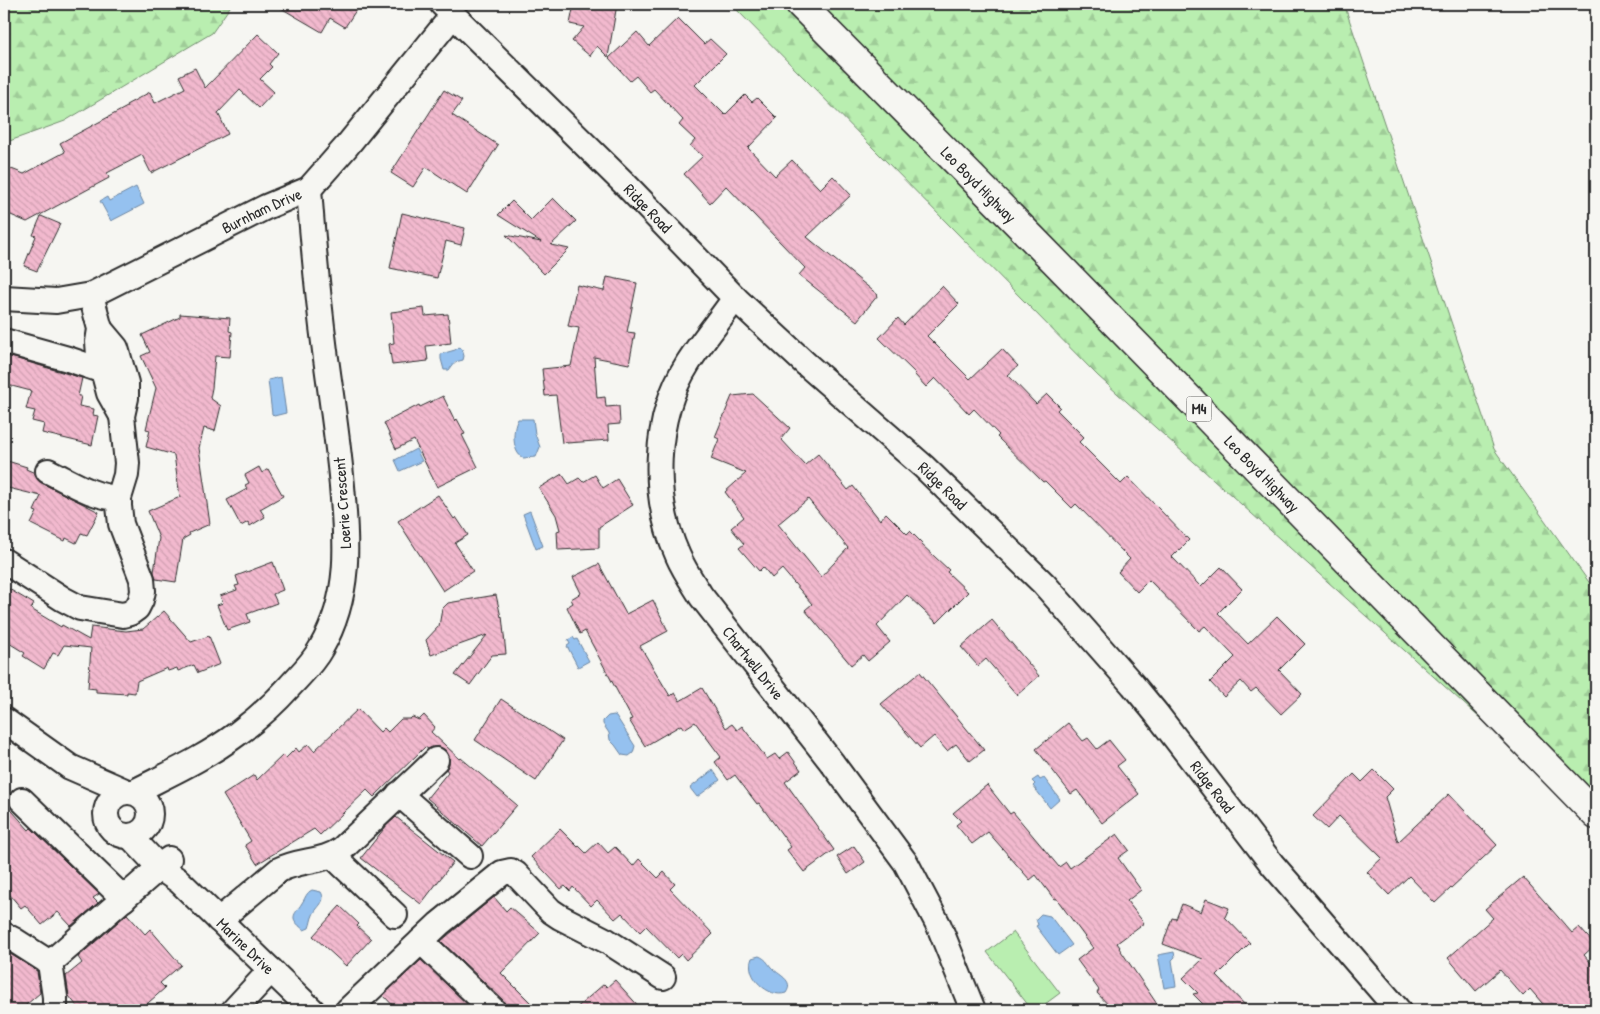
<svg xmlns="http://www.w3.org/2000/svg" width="1600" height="1014" font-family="'Patrick Hand',sans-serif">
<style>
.forest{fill:url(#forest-firs);stroke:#728c6e}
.pitch{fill:#b9eeb0;stroke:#728c6e}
.water{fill:#95c1ef;stroke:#6b85a1}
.building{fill:url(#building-back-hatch);stroke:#2b2b2b;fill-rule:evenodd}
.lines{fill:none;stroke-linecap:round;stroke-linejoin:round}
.minor-casing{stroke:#2b2b2b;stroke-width:28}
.trunk-casing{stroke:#2b2b2b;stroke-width:31}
.minor{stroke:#f6f6f2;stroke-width:24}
.trunk{stroke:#f6f6f2;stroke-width:28}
.labels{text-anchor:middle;stroke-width:5;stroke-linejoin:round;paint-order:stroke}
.shield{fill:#f6f6f2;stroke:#686867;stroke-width:1}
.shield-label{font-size:15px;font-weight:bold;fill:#2b2b2b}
.street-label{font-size:16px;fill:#2b2b2b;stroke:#f6f6f2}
</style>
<defs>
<pattern id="forest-firs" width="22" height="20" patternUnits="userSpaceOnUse" patternTransform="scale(1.25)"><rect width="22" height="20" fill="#b9eeb0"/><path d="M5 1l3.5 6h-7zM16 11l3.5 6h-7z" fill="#9fcc98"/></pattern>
<pattern id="building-back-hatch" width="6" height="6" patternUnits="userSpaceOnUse" patternTransform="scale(1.25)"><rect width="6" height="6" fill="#f2b9ce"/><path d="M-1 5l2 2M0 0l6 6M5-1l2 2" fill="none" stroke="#d09fb1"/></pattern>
</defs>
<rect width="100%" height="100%" fill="#f6f6f2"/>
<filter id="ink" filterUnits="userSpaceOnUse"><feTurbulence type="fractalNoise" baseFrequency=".02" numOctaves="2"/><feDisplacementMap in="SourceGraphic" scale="10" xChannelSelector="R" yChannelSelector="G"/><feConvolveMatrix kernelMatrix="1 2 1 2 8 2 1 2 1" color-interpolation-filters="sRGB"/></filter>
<g filter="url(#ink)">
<g class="forest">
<path d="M4,4H232L212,33L65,121L4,143Z"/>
<path d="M731,4H1344L1494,449L1596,592V822L1098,376Z"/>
</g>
<path class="pitch" d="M1013,932L1060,993L1037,1010H1032L987,952Z"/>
<g class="water">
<path d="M136,187L144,204L111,221L100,201L107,197L109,201Z"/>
<path d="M459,347L462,349L464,356L463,360L455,362L449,370H444L441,359V354L455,350Z"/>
<path d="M281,377L286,413L274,416L272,414L268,380Z"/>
<path d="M518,419H533L535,434L540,447L536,457L523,458C512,452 512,430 518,419Z"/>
<path d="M416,449L422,461L400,471L395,460Z"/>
<path d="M530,511L543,546L536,549L523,514Z"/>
<path d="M573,637L575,640L577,639L589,661L578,667L567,646L570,644L568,640Z"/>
<path d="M614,715L616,716L635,746L633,753L629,756L622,755L615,745L610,740L609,733L603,724V721L608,716Z"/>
<path d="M713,770L720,780L697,797L690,788Z"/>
<path d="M1038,777L1040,780L1044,778L1060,799L1050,808L1033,786L1035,784L1032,781Z"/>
<path d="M312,890L321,892C327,902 317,906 313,915C311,919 311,923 309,928L304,930C288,917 294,916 302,903C306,897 306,893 312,890Z"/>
<path d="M1041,914L1050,916L1072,945L1058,955L1036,926L1038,925L1036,919Z"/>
<path d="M1174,952L1175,957L1172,960L1176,986L1164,988L1158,955Z"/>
<path d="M759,956C766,959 767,962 771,967C778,975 795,980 786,993C769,999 744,976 752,958Z"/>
</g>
<g class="building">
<path d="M274,4H360L345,27L330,18L322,32Z"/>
<path d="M574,4H617L608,57L597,46L590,56L572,41L584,27L570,24Z"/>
<path d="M678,18L704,44L710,39L726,54L695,85L725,115L745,95L752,102L757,98L777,118L748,148L775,176L792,160L820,189L833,176L851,195L807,237L878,295L857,321L799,275L805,268L726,186L710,203L684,174L703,156L690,146L695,140L679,125L683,120L654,89L650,92L636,76L630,81L609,58L637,32L649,46Z"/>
<path d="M258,34L278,53L269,64L272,67L260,79L274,92L259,108L240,90L218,113L228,134L151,173L142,155L107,173L109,178L27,222L4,212V166L24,174L65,152L60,143L127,107L126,105L150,92L155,103L185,88L179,76L195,68L205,88Z"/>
<path d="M444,90L462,101L452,115L498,145L467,194L426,167L413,187L391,173Z"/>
<path d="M553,198L576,221L551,245L569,249L544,274L506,235L541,242L498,215L512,201L531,220Z"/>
<path d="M402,213L465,228L461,245L446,241L437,278L390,268Z"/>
<path d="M41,216L60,224L37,271L24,266L36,236L33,235Z"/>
<path d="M607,277L637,283L627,332L635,333L629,364L594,357L597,398L605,397L606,407L619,406L620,424L608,425L609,440L567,443V442L562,443L556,395L545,396L542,369L571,366L579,328L568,326L577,285L604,291Z"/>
<path d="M942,286L959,304L927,336L970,379L1002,349L1018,366L1008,375L1036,404L1047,394L1060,407L1057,410L1084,437L1079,442L1121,484L1128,477L1189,540L1172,557L1201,587L1221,567L1242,589L1218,613L1248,644L1277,616L1305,644L1279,670L1302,694L1281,714L1256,688L1251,692L1241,681L1224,697L1210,682L1235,657L1205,626L1199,631L1149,580L1137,592L1118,572L1130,559L1076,504L1072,508L1045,481L1043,482L997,437L999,435L974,409L969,414L935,378L926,387L914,374L915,373L879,338L898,318L904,325Z"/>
<path d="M424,308L425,316L448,314L451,343L426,346L428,361L392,365L389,344L394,343L391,312Z"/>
<path d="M180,314L230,318L229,331L232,332L230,357L215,356L212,388L210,398L221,406L215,431L204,428L199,448L210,524L189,533L190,535L183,539L176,582L156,579L154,572L159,538L148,511L180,497L174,455L146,447L150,430L146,429L156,388L141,356L150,352L142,335L180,317Z"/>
<path d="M4,355L82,378L78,396H81L79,406L94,409L93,415L98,416L92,445L42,433L44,424L32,421L35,411L26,409L31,391L4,384Z"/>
<path d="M753,394L790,428L781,439L805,465L818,454L848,490L853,486L880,520L886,513L907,534L910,531L922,543L921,544L949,570L947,572L968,592L937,623L907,595L877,626L890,642L868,661L863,655L851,665L805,610L812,604L782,569L772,578L763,567L759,571L739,548L744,544L731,528L744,517L725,492L746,473L711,459L719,439L715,437L732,396ZM808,499L848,548L821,577L778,524Z"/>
<path d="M443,396L455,421L457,419L465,434L462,435L478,467L437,487L414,440L396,449L384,423L419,405L420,407Z"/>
<path d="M4,460L27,467L26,469L35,473L37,479L42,483L99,512L87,535L81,533L76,543L66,538L65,541L31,524L37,512L34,511L41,496L4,487Z"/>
<path d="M259,467L262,473L268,469L283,496L260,509L265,517L250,526L248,522L241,526L227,500L247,489L245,485L249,483L245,475Z"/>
<path d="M562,474L569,484L579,478L583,482L595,475L603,488L617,479L633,505L599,527V548L558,550L557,531L560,530L556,515L539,488Z"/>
<path d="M438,495L454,519L456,517L468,535L455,543L473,571L443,591L398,521Z"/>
<path d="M273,562L283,590L273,594L277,603L247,614L250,622L227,630L217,605L223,603L220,596L237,590L235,586L239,585L236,576Z"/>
<path d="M599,564L626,614L653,600L668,631L640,646L670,696L675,693L680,701L702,688L726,728L732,724L737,730L742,726L767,759L775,754L779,759L788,752L801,770L785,782L834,850L804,872L787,850L791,847L759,803L757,804L735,775L728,780L715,762L721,757L695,722L684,729L681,725L645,746L629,720L632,719L585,631L580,634L567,607L573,603L571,599L581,593L573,577Z"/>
<path d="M4,586L34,604L31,609L61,627L62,625L89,640L91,627L126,631L143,629L164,611L191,642L209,636L220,664L198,673L194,665L178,671L177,668L168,671L167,668L137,681L135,693L127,692V694L96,692V689L88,688L91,648L64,645L58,655L53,653L44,669L23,656L25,653L4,640Z"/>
<path d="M496,595L501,617L502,616L506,654L492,655L470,685L455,675L487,635L431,655L426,640L439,626L442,609L448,603Z"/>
<path d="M992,620L1039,676L1017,695L986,659L978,666L961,647Z"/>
<path d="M920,672L984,750L970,761L956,744L947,751L934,736L920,748L881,704Z"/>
<path d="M501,699L563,740L536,781L475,740Z"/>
<path d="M358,709L380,732L384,728L388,732L401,719H410L412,717L419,720L424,715L435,727L431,732L460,759L461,758L517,805L482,846L427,798L448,772L446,769L449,763V757L446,751L440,747H433L428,749L425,747L374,797L367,790L320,835L314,829L257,864L245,845L251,841L223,795L254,775L257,780L283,755L286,758L296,748L299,752L308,744L314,751Z"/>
<path d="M1068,723L1083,741L1088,738L1097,749L1109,740L1125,760L1117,766L1139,794L1102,823L1077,790L1071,794L1036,749Z"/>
<path d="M1374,770L1393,789L1385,797L1398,842L1449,794L1497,845L1435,903L1409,876L1389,895L1367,872L1382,858L1339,816L1327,829L1313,816L1354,774L1362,782Z"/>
<path d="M987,785L1010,814L1013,812L1059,867L1066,862L1070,868L1117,834L1129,850L1118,858L1141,890L1127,901L1144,923L1117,943L1120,947L1119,948L1161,1010H1113L1097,993L1099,990L1077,960L1093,948L1056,898L1054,899L1036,875L1030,880L988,832L972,844L956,825L961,821L953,813Z"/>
<path d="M4,802L29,830L31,828L99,894L93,898L98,903L71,926L58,912L42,925L25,905L21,908L4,888Z"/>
<path d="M396,817L453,862L421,904L361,858L387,825Z"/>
<path d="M560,829L578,847L579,846L586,853L598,842L608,853L615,847L633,866L639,859L658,878L664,872L675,884L670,889L713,934L686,960L681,954L677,958L646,926L640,932L622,913L615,919L597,900L591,906L573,887L570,891L565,886L561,889L531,857Z"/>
<path d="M854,846L865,862L848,874L837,857Z"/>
<path d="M1523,877L1572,933L1579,927L1595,945L1584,955L1596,969V997L1581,1010H1548L1530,989L1523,996L1500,970L1476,991L1448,958L1493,918L1485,909Z"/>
<path d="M494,897L506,911L510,907L540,933L501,973L538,1010H506V1006L503,1000L441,941Z"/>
<path d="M1206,899L1229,908L1225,917L1250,943L1217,976L1250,1010H1209L1193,994L1198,993L1183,978L1203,959L1163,944L1172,918L1176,919L1182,904L1201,912Z"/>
<path d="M340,906L359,924L357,926L371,939L346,966L313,936Z"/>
<path d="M127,914L145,934L150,929L181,965L160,983L165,988L140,1010H80L69,996L66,976L82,963L78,957Z"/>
<path d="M4,950L37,971L40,993L20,1010H4Z"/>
<path d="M421,960L473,1010H397L383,995Z"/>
<path d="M615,980L642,1010H574L604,984L607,987Z"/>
</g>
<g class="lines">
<defs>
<g id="minor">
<path id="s1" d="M442,4L625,184L735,298L806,364L924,467L1044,584L1133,685L1156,713L1272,864L1398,1010"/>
<path d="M91,295L100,329L98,342L99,355L109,393L122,416"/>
<path id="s2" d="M4,298L56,301L91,295L266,207L309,189L346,147L453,15"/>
<path id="s3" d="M735,298C720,320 702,341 688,363C653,418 651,497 678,556C684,570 693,583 701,596L833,764L906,863L939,926L973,1010"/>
<path d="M4,341L68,359L103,371L115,368"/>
<path d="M48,471C71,482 93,497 119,498"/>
<path d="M4,561L63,599L80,608L123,615L130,613L137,608L141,600L143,591L142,579L121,524L119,506V498L126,475L127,463L122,416L126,398V383L116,348L100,329"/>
<path d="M4,720L70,767L125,791"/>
<circle cx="128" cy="814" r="22"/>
<path d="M134,792C169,774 205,758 237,734C256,720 274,704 290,686C301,674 313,663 321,648C351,596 347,543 342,486C338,441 331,396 325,351C318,297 313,243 309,189"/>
<path d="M399,794L470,856"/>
<path d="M22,800L124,899"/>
<path id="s4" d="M130,836L160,868L179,881L312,1010"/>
<path d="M333,856L395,915"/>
<path d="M219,920L279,870C300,859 323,863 342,849L436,760"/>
<path d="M4,935L14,940L50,963L55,997V1010"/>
<path d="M421,941L493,1010"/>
<path d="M50,963L169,859"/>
<path d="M234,1010L271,970"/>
<path d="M348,1010L439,924L502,873L511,871L516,874L551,911L560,917L607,941L663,977"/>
</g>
<g id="trunk">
<path id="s5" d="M800,4L1033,239L1596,815"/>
</g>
</defs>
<use href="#minor" class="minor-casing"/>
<use href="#trunk" class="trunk-casing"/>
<use href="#minor" class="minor"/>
<use href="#trunk" class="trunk"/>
</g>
</g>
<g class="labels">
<rect class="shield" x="1186.5" y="396.5" width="25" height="25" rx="4"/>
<g class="shield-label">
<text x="1199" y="414">M4</text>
</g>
<g class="street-label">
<text dy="6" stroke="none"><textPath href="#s5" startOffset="254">Leo Boyd Highway</textPath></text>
<text dy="6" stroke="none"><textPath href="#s1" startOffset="290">Ridge Road</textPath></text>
<text dy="6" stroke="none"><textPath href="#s2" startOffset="278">Burnham Drive</textPath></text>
<text dy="6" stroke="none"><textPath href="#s5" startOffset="659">Leo Boyd Highway</textPath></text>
<text dy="6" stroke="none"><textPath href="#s1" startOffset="695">Ridge Road</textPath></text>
<text transform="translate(342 503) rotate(-94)" y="6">Loerie Crescent</text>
<text dy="6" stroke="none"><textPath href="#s3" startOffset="412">Chartwell Drive</textPath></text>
<text dy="6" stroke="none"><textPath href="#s1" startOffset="1100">Ridge Road</textPath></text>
<text dy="6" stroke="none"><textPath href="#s4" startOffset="160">Marine Drive</textPath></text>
</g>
</g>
<rect width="1600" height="1014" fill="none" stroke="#f6f6f2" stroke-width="20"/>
<rect x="10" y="10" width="1580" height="994" fill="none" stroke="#2b2b2b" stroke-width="2" filter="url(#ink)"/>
</svg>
